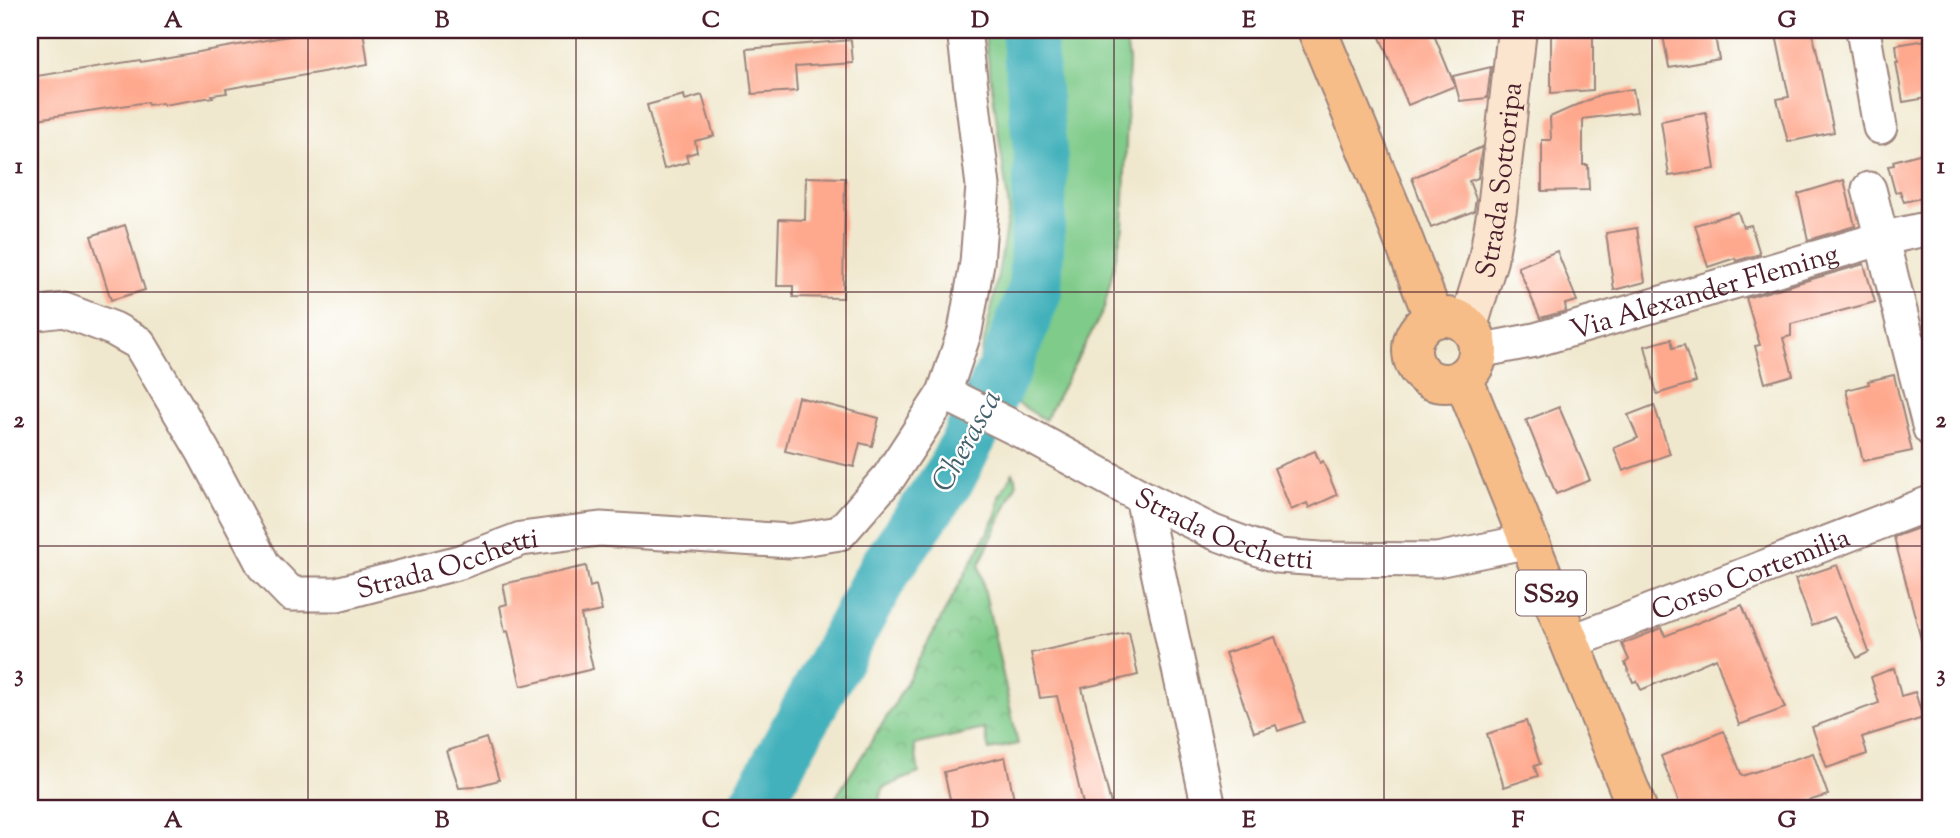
<svg xmlns="http://www.w3.org/2000/svg" width="1960" height="838" font-family="'Sorts Mill Goudy',serif">
<style>
.green{fill:#7fcb89;stroke:#64755a;stroke-width:2}
.park{fill:url(#park-crowns);stroke:#64755a;stroke-width:2}
.lines{fill:none;stroke-linecap:round;stroke-linejoin:round}
.river{stroke:#42b1bb;stroke-width:54}
.building{fill:#fea88d}
.street-casing{stroke:#9d847c;stroke-width:37}
.secondary-casing{stroke:#9d847c;stroke-width:42}
.primary-casing{stroke:#9d847c;stroke-width:42}
.street{stroke:#fff;stroke-width:33}
.secondary{stroke:#fce5cf;stroke-width:38}
.primary{stroke:#f7bd88;stroke-width:38}
.grid{fill:none;stroke:#4a1f2b;stroke-width:2;stroke-opacity:0.55}
.labels{text-anchor:middle;stroke-width:5;stroke-linejoin:round;paint-order:stroke}
.shield{fill:#fff;stroke:#80626b;stroke-width:2}
.shield-label{font-size:26px;font-weight:bold;fill:#4a1f2b}
.street-label{font-size:28px;fill:#4a1f2b;stroke:#fff}
.water-label{font-size:30px;font-style:italic;fill:#46616c;stroke:#fff}
.neatline{fill:none;stroke:#4a1f2b;stroke-width:2.5}
.grid-label{font-size:23px;text-anchor:middle;font-weight:bold;fill:#4a1f2b}
</style>
<defs>
<pattern id="park-crowns" width="20" height="18" patternUnits="userSpaceOnUse" patternTransform="scale(1.75)"><rect width="20" height="18" fill="#7fcb89"/><path d="M2 6a3 3 0 1 1 6 0M12 15a3 3 0 1 1 6 0" fill="none" stroke="#6fae76"/></pattern>
</defs>
<rect width="100%" height="100%" fill="#fff"/>
<filter id="ink" filterUnits="userSpaceOnUse"><feTurbulence type="fractalNoise" baseFrequency=".0143" numOctaves="2"/><feDisplacementMap in="SourceGraphic" scale="14" xChannelSelector="R" yChannelSelector="G"/><feConvolveMatrix kernelMatrix="1 2 1 2 8 2 1 2 1" color-interpolation-filters="sRGB"/></filter>
<filter id="wash" filterUnits="userSpaceOnUse"><feTurbulence type="fractalNoise" baseFrequency=".00686" numOctaves="4" result="noise"/><feDisplacementMap in="SourceGraphic" scale="28" xChannelSelector="R" yChannelSelector="G"/><feGaussianBlur stdDeviation="1.57" result="paint"/><feColorMatrix in="noise" values="0 0 0 0 0 0 0 0 0 0 0 0 0 0 0 0 0 1.4 0 .05"/><feComposite in="paint" operator="in"/></filter>
<g filter="url(#wash)">
<rect width="100%" height="100%" fill="#f0e8ce"/>
<path class="green" d="M984,30H1124L1129,60L1123,226L1104,309L1045,420L976,377L995,293L1009,209Z"/>
<path class="park" d="M1013,473L1017,483L979,565L1018,744L989,750L984,729L914,745L919,773L883,788L878,808H829L893,707L997,515L999,496Z"/>
<g class="lines">
<path class="river" d="M754,808L885,569L950,476L1005,368L1035,291L1041,161L1028,30"/>
</g>
<g id="blocks">
<g class="building">
<path d="M314,30H363L368,64L226,89L227,93L212,95L213,97L163,105L162,103L148,105L147,102L30,120V77L140,60L141,62L312,32Z"/>
<path d="M1377,30H1432L1455,86L1408,105Z"/>
<path d="M1662,30H1714L1719,59L1669,68Z"/>
<path d="M1777,30H1812L1834,132L1788,142L1777,99L1789,97L1776,35L1778,34Z"/>
<path d="M1593,31V90L1551,93V33Z"/>
<path d="M851,40L853,63L795,67L797,91L752,94L747,49Z"/>
<path d="M1927,40L1930,57V94L1927,95V98L1903,102L1896,62H1898L1896,45Z"/>
<path d="M1491,67L1487,98L1460,101L1453,76Z"/>
<path d="M1633,89L1637,112L1583,119V165H1588L1589,190L1542,191V140H1551L1550,117L1602,94Z"/>
<path d="M684,95L685,100L702,95L714,136L695,141L697,152L686,155L688,162L664,169L647,105Z"/>
<path d="M1706,112L1715,169L1669,176L1661,121Z"/>
<path d="M1482,147L1478,178L1469,181L1476,199L1474,211L1431,228L1412,178Z"/>
<path d="M1930,151V196L1904,202L1900,191L1895,192L1888,166L1894,165L1893,161Z"/>
<path d="M806,177L845,178L843,298L793,297V286H777L779,219L805,220Z"/>
<path d="M1844,180L1855,226L1808,240L1798,194Z"/>
<path d="M1738,212L1743,227L1751,225L1760,254L1736,261L1735,258L1708,267L1695,225Z"/>
<path d="M125,225L145,290L111,300L91,236Z"/>
<path d="M1637,228L1645,282L1614,290L1606,233Z"/>
<path d="M1557,251L1577,301L1565,304L1566,311L1540,318L1518,267Z"/>
<path d="M1864,264L1875,302L1791,324V336L1783,338L1793,375L1765,383L1755,346L1760,345L1746,298Z"/>
<path d="M1671,339L1673,348L1684,345L1696,382L1657,394L1645,346Z"/>
<path d="M1894,375L1912,451L1863,461L1846,390L1869,384L1868,381Z"/>
<path d="M798,397L879,418L872,446L860,443L854,467L785,451Z"/>
<path d="M1654,405L1670,454L1623,471L1614,448L1638,438L1628,415Z"/>
<path d="M1559,407L1590,480L1556,494L1526,420Z"/>
<path d="M1315,451L1320,463L1323,461L1337,495L1309,508L1307,503L1291,510L1274,468Z"/>
<path d="M1930,524V642L1922,643L1894,537Z"/>
<path d="M1837,565L1869,652L1857,658L1834,617L1812,625L1795,579Z"/>
<path d="M586,566L590,587L596,585L602,611L581,615L593,669L521,686L508,631L505,632L500,606L507,604L503,584Z"/>
<path d="M1742,605L1785,708L1739,725L1716,658L1641,690L1637,681L1633,682L1625,663L1629,660L1622,644L1662,628L1665,636Z"/>
<path d="M1129,632L1138,675L1082,688L1112,808H1084L1057,696L1040,698L1031,653Z"/>
<path d="M1275,637L1304,722L1278,731L1276,725L1254,732L1225,653Z"/>
<path d="M1894,668L1901,696L1915,692L1923,718L1862,737L1867,754L1827,768L1812,727L1879,703L1871,677Z"/>
<path d="M1526,721L1540,764L1534,766L1538,776L1504,787L1487,734Z"/>
<path d="M1724,731L1742,776L1813,753L1828,795L1784,808H1681L1661,756Z"/>
<path d="M486,738L499,780L473,787L459,788L447,751Z"/>
<path d="M1005,757L1016,808H952L944,772Z"/>
</g>
</g>
</g>
<g filter="url(#ink)">
<use href="#blocks" fill-opacity="0" stroke="#9d847c" stroke-width="2"/>
<g class="lines">
<defs>
<g id="street">
<path d="M1863,30L1880,127"/>
<path d="M1869,189L1930,429"/>
<path id="s1" d="M30,314L64,310L114,329L139,343L203,451L264,566L291,594H337L460,562L521,539L600,529L790,541L840,533L889,477L944,393L965,331L977,263L983,186L964,30"/>
<path id="s2" d="M1478,351L1535,340L1880,239L1930,228"/>
<path id="s3" d="M944,393L1025,433L1142,497L1213,532L1278,556L1320,559L1437,560L1529,541"/>
<path d="M1142,497L1209,808"/>
<path id="s4" d="M1571,642L1930,503"/>
</g>
<g id="secondary">
<path id="s5" d="M1468,326L1488,260L1497,209L1517,30"/>
</g>
<g id="primary">
<path d="M1317,30L1393,213L1434,319"/>
<circle cx="1445" cy="350" r="33"/>
<path d="M1463,378L1637,808"/>
</g>
</defs>
<use href="#street" class="street-casing"/>
<use href="#secondary" class="secondary-casing"/>
<use href="#primary" class="primary-casing"/>
<use href="#street" class="street"/>
<use href="#secondary" class="secondary"/>
<use href="#primary" class="primary"/>
</g>
</g>
<path class="grid" d="M308,30V808M576,30V808M846,30V808M1114,30V808M1384,30V808M1652,30V808M30,292H1930M30,546H1930"/>
<g class="labels">
<rect class="shield" x="1516" y="570.5" width="70" height="45" rx="5"/>
<g class="shield-label">
<text x="1551" y="602">SS29</text>
</g>
<g class="street-label">
<text dy="10" stroke="none"><textPath href="#s5" startOffset="150">Strada Sottoripa</textPath></text>
<text dy="10" stroke="none"><textPath href="#s2" startOffset="234">Via Alexander Fleming</textPath></text>
<text dy="10" stroke="none"><textPath href="#s3" startOffset="313">Strada Occhetti</textPath></text>
<text dy="10" stroke="none"><textPath href="#s1" startOffset="572">Strada Occhetti</textPath></text>
<text dy="10" stroke="none"><textPath href="#s4" startOffset="192">Corso Cortemilia</textPath></text>
</g>
<g class="water-label">
<text transform="translate(966 440) rotate(-61)" y="10">Cherasca</text>
</g>
</g>
<rect width="1960" height="838" fill="none" stroke="#fff" stroke-width="77"/>
<rect x="38" y="38" width="1884" height="762" class="neatline"/>
<g class="grid-label">
<text x="173" y="27">A</text>
<text x="442" y="27">B</text>
<text x="711" y="27">C</text>
<text x="980" y="27">D</text>
<text x="1249" y="27">E</text>
<text x="1518" y="27">F</text>
<text x="1787" y="27">G</text>
<text x="19" y="173">1</text>
<text x="1941" y="173">1</text>
<text x="19" y="427">2</text>
<text x="1941" y="427">2</text>
<text x="19" y="681">3</text>
<text x="1941" y="681">3</text>
<text x="173" y="827">A</text>
<text x="442" y="827">B</text>
<text x="711" y="827">C</text>
<text x="980" y="827">D</text>
<text x="1249" y="827">E</text>
<text x="1518" y="827">F</text>
<text x="1787" y="827">G</text>
</g>
</svg>
